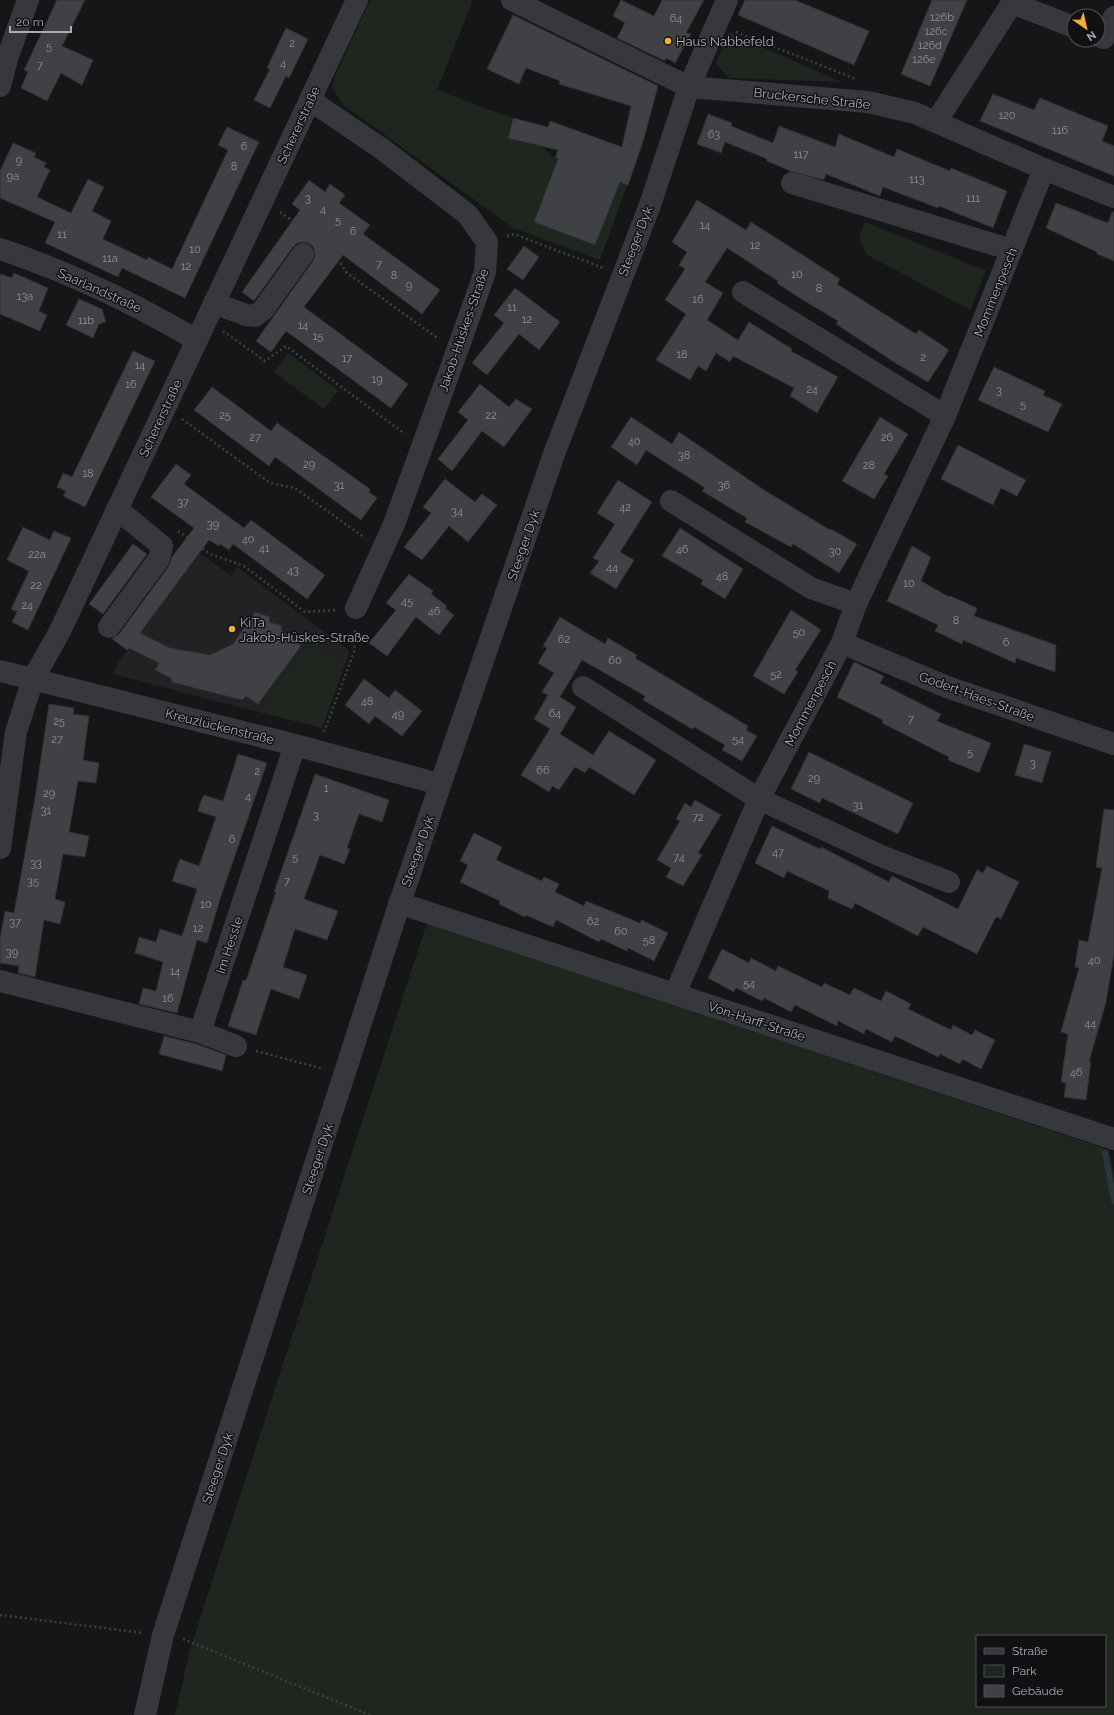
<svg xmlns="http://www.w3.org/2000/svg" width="1114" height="1715" font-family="Raleway,sans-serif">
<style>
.built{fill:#222225}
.green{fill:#1e261f;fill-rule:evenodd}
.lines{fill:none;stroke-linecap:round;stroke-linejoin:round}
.stream{stroke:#2c353c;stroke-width:6}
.building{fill:#404145;stroke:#303034}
.path{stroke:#3d3f44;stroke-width:2.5;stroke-dasharray:2 3;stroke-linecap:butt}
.minor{stroke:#37383d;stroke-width:22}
.poi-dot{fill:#f2b134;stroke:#111113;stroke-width:1.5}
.labels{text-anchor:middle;stroke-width:3;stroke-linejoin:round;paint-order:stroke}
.number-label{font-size:11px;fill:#8e929b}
.poi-label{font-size:13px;fill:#a8adb8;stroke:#111113;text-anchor:start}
.street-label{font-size:13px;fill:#a8adb8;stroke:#111113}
</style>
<rect width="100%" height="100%" fill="#161618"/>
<path class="built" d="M200,553L231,576L237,567L350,651L345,665L310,640L258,712L113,674L117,664Z"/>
<g class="green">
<path d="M370,0H473L437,90L512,118L508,138L543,147L555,159L627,185L600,260L513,228L345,106L334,91L332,83Z"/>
<path d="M728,32L842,82L729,78L716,64Z"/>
<path d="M865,222L986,271L970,310L866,254L859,237Z"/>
<path d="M288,353L338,390L324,409L274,372Z"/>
<path d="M310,640L345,665L322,728L258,712Z"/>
<path d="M427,923L1109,1150L1114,1178V1715H175L190,1649ZM977,1636H1105V1706H977Z"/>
</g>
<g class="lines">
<path class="stream" d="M1105,1153L1114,1201"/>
</g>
<g class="building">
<path d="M57,0H85L62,46L93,60L82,85L61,73L47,101L21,88L28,72L24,70Z"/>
<path d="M621,0L654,16L662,0H704L686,33L691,34L675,63L666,58L665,61L617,38L625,23L613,16Z"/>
<path d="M745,0H795L869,31L854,65L738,15Z"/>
<path d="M932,0H967L930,86L901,74Z"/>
<path d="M513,15L658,86L643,142L628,185L620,182L595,245L534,222L558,159L555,158L558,150L508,138L513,118L548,127L550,121L622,147L631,106L559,84L560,81L526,68L519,84L487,69Z"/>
<path d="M286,28L308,39L289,78L286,76L270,108L254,100L270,69L267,68Z"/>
<path d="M993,94L1034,110L1040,98L1108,126L1102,141L1114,146V176L980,121Z"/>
<path d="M708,114L732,123L731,126L773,143L779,126L835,147L839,134L894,157L897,149L950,171L951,168L1007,191L993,228L939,206L938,208L883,187L880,196L826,174L824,180L790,171L767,161V159L725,142L721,153L697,144Z"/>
<path d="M227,127L259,142L185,298L122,268L118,277L45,243L55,222L0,198V171L13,143L36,153L34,157L46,163L44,167L50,170L37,197L71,213L88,179L104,187L92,211L111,221L103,239L147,260L148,257L172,269L228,150L218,145Z"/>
<path d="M309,180L325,192L330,184L345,195L339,203L370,225L363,234L440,290L422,314L343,255L304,307L408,384L391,408L286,331L271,352L256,341L313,261L315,256L314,248L310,244L304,242L297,243L293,247L254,301L242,292L300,210L292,204Z"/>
<path d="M697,200L746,230L751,222L840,279L837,284L916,334L919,330L949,350L928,382L897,364L836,324L838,321L798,297L777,283L778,281L727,248L705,282L723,293L707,320L738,340L749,322L792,349L791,351L838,377L817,413L790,396L794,388L733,356L730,362L716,353L706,371L698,366L690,380L656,360L686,314L665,300L685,269L679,265L687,252L672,242Z"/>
<path d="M1056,203L1108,223L1112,212H1114V261L1097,254V252L1046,228Z"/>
<path d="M524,246L539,257L523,280L507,269Z"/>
<path d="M14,273L48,288L39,311L47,315L40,331L0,314V274L12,278Z"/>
<path d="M515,288L560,322L539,350L519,334L487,375L472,363L504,323L494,315Z"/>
<path d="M79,299L102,309L106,322L99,324L93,338L66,325Z"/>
<path d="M133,351L155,361L85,507L63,496L66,491L57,487L63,473L72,477Z"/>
<path d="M994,367L1045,391L1043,395L1062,404L1048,432L978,400Z"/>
<path d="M480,384L509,407L516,399L532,409L504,447L482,431L452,471L438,459L468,420L458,412Z"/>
<path d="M212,387L271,431L277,423L370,489L369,492L377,498L361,520L275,457L269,466L194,410Z"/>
<path d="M631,417L672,444L679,432L764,490L830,530L831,529L857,544L839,573L793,544L791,547L745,522L747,518L702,491L705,488L646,450L637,465L611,447Z"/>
<path d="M880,417L908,434L884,474L888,476L874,499L842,481Z"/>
<path d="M958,445L1026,480L1017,496L1001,488L993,505L941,479Z"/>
<path d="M176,464L191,475L184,484L244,528L251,520L325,575L307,599L233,544L229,550L220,544L219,546L209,540L140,633L170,648L210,655L233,644L255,612L270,617L269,622L282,626L281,630L301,646L258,704L246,696L242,700L171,682L172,679L155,670L159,663L129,648L127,650L112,639L119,634L169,566L172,557L194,528L151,497Z"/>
<path d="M445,479L475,502L482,494L497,505L468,542L449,526L422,560L404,547L431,513L423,507Z"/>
<path d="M618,480L652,502L620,552L634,560L616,589L590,573L599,561L593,558L615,524L597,513Z"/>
<path d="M23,527L50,540L54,531L71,538L28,630L12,622L17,612L11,609L29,571L7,560Z"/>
<path d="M680,528L743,569L725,599L701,584L703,580L662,556Z"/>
<path d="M133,544L147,554L103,614L89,604Z"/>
<path d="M912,546L931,557L921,581L949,597L950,596L977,608L974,616L1056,645L1055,672L1016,658L1015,663L963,640L962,644L935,631L938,625L887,601Z"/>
<path d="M409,574L433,591L431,594L447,606L445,608L454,615L439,635L416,617L387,656L369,643L396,610L386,603Z"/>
<path d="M791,610L821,630L795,670L798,672L784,694L753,676Z"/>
<path d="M560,617L605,644L608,638L637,655L635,658L748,726L746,730L757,736L742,761L722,750L725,745L694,727L692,729L643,700L645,696L582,660L560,697L576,707L560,734L593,755L609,731L656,760L634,795L589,767L585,773L575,767L559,790L552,786L549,792L521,775L550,729L534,719L548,695L542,692L554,673L538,663L547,648L543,646Z"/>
<path d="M854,662L884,676L880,683L941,714L937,721L991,743L979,773L948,760L949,757L882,723L883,720L837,697Z"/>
<path d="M364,679L389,698L395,690L422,711L402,736L375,716L369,724L345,705Z"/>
<path d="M49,704L74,708L73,714L89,716L83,760L99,763L96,783L78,781L69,832L89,836L85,857L63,854L55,899L65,902L60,924L44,920L35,977L18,973L19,966L0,963V939L5,911L14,913L35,798Z"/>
<path d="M1024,744L1051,752L1042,783L1015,775Z"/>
<path d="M809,752L913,803L898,834L822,798L820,803L791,789Z"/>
<path d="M238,754L267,763L221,896L207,943L197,940L177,1013L139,1004L143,988L156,991L163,962L135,953L139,937L156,942L160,929L182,936L197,889L172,881L180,859L199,866L216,817L198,811L201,801L204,795L223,801Z"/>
<path d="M315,774L389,800L382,822L359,814L347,848L350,849L344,864L320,855L304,899L338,911L327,940L295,929L283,967L307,975L299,999L271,989L256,1035L228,1026L243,980L246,981L276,892H274Z"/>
<path d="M695,800L721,815L698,853L702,855L683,886L666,877L671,868L657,860L680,821L676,819L685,803L691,807Z"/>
<path d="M1104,809L1114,810V954L1106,1002L1089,1062H1091L1086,1100L1064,1097L1066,1083L1061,1082L1068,1034L1061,1032L1079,968L1075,967L1079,940L1088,942L1102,868L1096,867Z"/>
<path d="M772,826L820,849L821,847L889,882L892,876L958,909L977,870L983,873L987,866L1019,882L1001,919L996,917L977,954L923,927L918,936L855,903L852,909L828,898L829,891L787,871L784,878L755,863Z"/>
<path d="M474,833L502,847L496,860L542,881L544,877L559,884L555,892L584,906L586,901L640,923L642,920L668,933L654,961L628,948L627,951L601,939L599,942L556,920L553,927L526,915L525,917L499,904L500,901L460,882L468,865L460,861Z"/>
<path d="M722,949L749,963L751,958L776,971L778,966L822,987L824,983L850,995L854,988L881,1001L886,991L911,1004L908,1009L951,1030L953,1025L972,1035L975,1030L995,1040L981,1069L962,1059L960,1064L940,1054L938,1057L895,1036L892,1042L866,1029L864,1034L838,1021L837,1026L795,1005L791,1012L764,998L762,1001L736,988L734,992L708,978Z"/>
<path d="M164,1036L196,1044L226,1055L222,1071L159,1054Z"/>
</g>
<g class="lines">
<g class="path">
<path d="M736,32L856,79"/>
<path d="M280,212L310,233"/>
<path d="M507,236L514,234L603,268"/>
<path d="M321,241L330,247L347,273L439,339"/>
<path d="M223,331L265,361L286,346L405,434"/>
<path d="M182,419L270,483L295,488L365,538"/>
<path d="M178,531L210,554L244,566L305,612L336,610"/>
<path d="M324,732L354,652L355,629"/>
<path d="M256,1051L324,1069"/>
<path d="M0,1615L143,1633"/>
<path d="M183,1639L370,1715"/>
</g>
<g class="minor">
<path d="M512,0L689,87L868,102L915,113L1044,169L1114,197"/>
<path d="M1012,3L1074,27"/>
<path d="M1098,36L1104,38L1114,17"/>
<path d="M0,86L8,56L28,0"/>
<path d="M310,100L382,149L467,214L487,242L485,272L457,351L394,524L356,608"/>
<path d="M936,122L1014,0"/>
<path d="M792,183L1012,250"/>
<path d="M0,249C68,272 134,303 196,340"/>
<path d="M743,292L945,416"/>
<path d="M214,303L246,315L255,316L263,310L303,254"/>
<path d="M671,501L811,588L856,604"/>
<path d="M109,627L159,559L162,546L117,509"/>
<path d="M842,643L947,687L1114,744"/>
<path d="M0,671L295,745L439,784"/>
<path d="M583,687L759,799L881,856L949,882"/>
<path d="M0,848L16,732L33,679L60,631L357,0"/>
<path d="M399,903L1114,1139"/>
<path d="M0,981L200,1032L236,1046"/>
<path d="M675,994L759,799L842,643L856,604L945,416L1044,169"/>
<path d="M200,1032L295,745"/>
<path d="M145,1715L163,1635L399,905L554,454L650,205L689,87L727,0"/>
</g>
</g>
<g class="poi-dot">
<circle cx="668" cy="41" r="4"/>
<circle cx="232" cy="629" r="4"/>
</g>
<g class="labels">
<g class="number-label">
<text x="942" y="21">126b</text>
<text x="676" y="22">64</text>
<text x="936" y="35">126c</text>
<text x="292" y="47">2</text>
<text x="930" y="49">126d</text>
<text x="49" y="50">5</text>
<text x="924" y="63">126e</text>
<text x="283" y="67">4</text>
<text x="40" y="69">7</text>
<text x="1007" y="119">120</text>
<text x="1060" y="134">116</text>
<text x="714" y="138">63</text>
<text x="244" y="150">6</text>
<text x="801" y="158">117</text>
<text x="19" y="164">9</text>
<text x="234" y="170">8</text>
<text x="13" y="180">9a</text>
<text x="917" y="183">113</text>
<text x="308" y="202">3</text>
<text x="973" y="202">111</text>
<text x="323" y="213">4</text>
<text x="338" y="224">5</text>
<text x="705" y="229">14</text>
<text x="353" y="235">6</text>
<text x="62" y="238">11</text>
<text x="755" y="249">12</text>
<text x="195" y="253">10</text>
<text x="110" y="262">11a</text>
<text x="379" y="268">7</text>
<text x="186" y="270">12</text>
<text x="797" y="278">10</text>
<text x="394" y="279">8</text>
<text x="409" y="289">9</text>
<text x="819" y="292">8</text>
<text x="25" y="300">13a</text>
<text x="698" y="303">16</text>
<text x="512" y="311">11</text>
<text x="527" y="323">12</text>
<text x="86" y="324">11b</text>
<text x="303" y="329">14</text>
<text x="318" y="340">15</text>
<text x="682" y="358">18</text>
<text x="923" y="361">2</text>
<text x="347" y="362">17</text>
<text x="140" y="369">14</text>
<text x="377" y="383">19</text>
<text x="131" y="388">16</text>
<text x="812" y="393">24</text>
<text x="999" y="394">3</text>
<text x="1023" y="408">5</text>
<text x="225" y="419">25</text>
<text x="491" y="419">22</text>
<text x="255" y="441">27</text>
<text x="887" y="441">26</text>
<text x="634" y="445">40</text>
<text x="684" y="459">38</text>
<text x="309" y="468">29</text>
<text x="869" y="469">28</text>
<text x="88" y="477">18</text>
<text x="339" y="489">31</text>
<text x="724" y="489">36</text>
<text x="183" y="506">37</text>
<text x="625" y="511">42</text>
<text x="457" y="515">34</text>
<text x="213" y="528">39</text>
<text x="248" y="543">40</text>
<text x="264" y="552">41</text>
<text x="682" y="553">46</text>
<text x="835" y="555">30</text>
<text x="37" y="558">22a</text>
<text x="612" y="571">44</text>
<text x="293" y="574">43</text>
<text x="722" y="580">48</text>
<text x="909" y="587">10</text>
<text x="36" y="589">22</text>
<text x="407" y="605">45</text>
<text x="27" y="609">24</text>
<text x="434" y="615">46</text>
<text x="956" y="624">8</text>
<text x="799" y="636">50</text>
<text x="564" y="643">62</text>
<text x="1006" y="646">6</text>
<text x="615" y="664">60</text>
<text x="776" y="678">52</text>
<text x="367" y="705">48</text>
<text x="555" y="717">64</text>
<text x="398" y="718">49</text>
<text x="911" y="723">7</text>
<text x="59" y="725">25</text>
<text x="57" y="743">27</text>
<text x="738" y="743">54</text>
<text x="970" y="756">5</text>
<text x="1033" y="767">3</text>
<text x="543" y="774">66</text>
<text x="257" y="775">2</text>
<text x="814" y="782">29</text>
<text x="326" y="792">1</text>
<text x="49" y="797">29</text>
<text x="248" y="800">4</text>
<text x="858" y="809">31</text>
<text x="46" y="814">31</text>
<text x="316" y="819">3</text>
<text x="698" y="821">72</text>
<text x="232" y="843">6</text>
<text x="778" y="856">47</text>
<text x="295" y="861">5</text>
<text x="679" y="861">74</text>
<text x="36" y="867">33</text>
<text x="33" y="885">35</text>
<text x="287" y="885">7</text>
<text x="206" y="908">10</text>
<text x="593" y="925">62</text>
<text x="15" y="926">37</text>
<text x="198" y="932">12</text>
<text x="621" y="935">60</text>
<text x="649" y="944">58</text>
<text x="12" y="956">39</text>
<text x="1094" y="964">40</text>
<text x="175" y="975">14</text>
<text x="749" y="987">54</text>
<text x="168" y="1002">16</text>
<text x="1090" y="1027">44</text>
<text x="1076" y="1076">46</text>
</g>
<g class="poi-label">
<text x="676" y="46">Haus Nabbefeld</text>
<text x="240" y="627">KiTa<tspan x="240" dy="15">Jakob-Hüskes-Straße</tspan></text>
</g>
<g class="street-label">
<text transform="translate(812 98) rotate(6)" y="5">Bruckersche Straße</text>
<text transform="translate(298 125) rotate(-65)" y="5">Schererstraße</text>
<text transform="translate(635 241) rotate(-69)" y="5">Steeger Dyk</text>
<text transform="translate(100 290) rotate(24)" y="5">Saarlandstraße</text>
<text transform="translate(995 292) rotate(-68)" y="5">Mommenpesch</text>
<text transform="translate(463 330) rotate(-71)" y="5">Jakob-Hüskes-Straße</text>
<text transform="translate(160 418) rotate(-65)" y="5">Schererstraße</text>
<text transform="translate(523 545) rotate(-71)" y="5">Steeger Dyk</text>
<text transform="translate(977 696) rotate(20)" y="5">Godert-Haes-Straße</text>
<text transform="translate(810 703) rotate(-62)" y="5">Mommenpesch</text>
<text transform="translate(220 726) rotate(14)" y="5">Kreuzlückenstraße</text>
<text transform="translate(417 851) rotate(-71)" y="5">Steeger Dyk</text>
<text transform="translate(229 945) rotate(-72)" y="5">Im Hessle</text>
<text transform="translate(757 1021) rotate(18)" y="5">Von-Harff-Straße</text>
<text transform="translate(317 1159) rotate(-72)" y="5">Steeger Dyk</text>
<text transform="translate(217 1468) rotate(-72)" y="5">Steeger Dyk</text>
</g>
</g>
<rect x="976" y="1635" width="130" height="72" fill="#111113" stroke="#4d4f55"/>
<rect x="984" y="1648" width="20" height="6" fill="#37383d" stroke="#4d4f55"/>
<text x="1012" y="1655" font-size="12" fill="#a8adb8">Straße</text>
<rect x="984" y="1665" width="20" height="12" fill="#1e261f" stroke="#4d4f55"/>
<text x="1012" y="1675" font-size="12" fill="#a8adb8">Park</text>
<rect x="984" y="1685" width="20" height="12" fill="#404145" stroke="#4d4f55"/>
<text x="1012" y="1695" font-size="12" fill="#a8adb8">Gebäude</text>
<g transform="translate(1086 28) rotate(146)"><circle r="19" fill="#111113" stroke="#4d4f55"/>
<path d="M0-3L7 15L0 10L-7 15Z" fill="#f2b134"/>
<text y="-6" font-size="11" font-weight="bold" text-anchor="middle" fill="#a8adb8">N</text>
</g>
<path d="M10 26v6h61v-6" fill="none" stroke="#a8adb8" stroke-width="2"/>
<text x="16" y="26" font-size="12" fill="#a8adb8" stroke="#111113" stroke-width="3" paint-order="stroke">20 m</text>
</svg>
